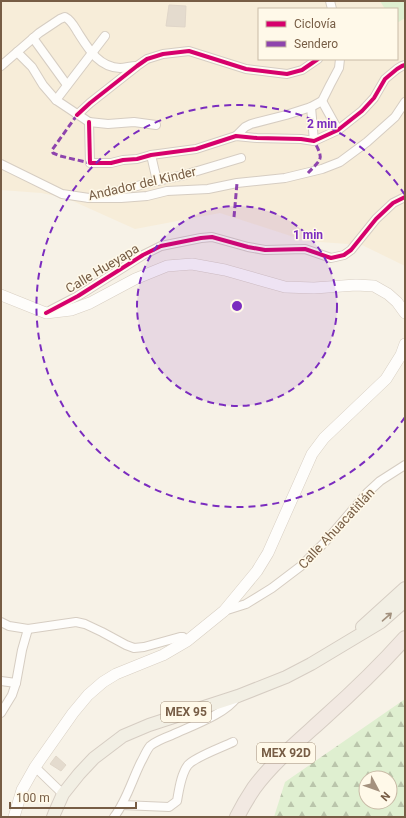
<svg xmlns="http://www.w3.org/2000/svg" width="406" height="818" font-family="Roboto,sans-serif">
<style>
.residential{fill:#f7edd9;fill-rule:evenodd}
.forest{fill:url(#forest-firs);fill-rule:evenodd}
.garden{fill:#dfefd0}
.building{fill:#e4dbce;stroke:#e0d6c9}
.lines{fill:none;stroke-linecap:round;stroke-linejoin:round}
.street-casing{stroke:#d6cdc2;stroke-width:10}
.secondary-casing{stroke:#d8cfc3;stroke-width:12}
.primary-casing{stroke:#d6cdc3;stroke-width:14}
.highway-casing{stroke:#d6cdc3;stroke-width:16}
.street{stroke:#fefdfb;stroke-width:8}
.secondary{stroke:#fefdfb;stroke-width:11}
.primary{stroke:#f2efe4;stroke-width:12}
.highway{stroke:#f2e9e2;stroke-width:14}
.quiet{stroke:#8e44ad;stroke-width:3;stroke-dasharray:6 3;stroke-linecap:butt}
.cycleway-casing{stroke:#fff9e9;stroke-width:6}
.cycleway{stroke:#d6006c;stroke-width:4}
.oneway{stroke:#a2907d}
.ring{fill:none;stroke:#7b2cbf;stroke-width:2;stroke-dasharray:7 5}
.labels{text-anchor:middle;stroke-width:3;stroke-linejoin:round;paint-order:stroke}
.shield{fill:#fff9e9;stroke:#a08c76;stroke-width:1}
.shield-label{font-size:12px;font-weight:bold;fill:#775d45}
.street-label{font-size:13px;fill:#775d45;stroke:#fff9e9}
.centre{fill:#7b2cbf;stroke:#fff9e9;stroke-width:2}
.ring-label{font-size:12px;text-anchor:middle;font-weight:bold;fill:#7b2cbf;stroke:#fff9e9;stroke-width:3;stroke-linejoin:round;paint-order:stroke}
</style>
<defs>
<pattern id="forest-firs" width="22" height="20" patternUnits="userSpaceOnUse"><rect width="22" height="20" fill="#dfefd0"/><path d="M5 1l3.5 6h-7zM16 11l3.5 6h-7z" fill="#bac5ab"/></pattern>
</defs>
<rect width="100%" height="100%" fill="#f7f2e7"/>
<path class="residential" d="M1,1H405V266L362,245L306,241L220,213L135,229L66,198L41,193L1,190ZM259,9H397V59H259Z"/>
<path class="forest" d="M405,699V817H274L285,782ZM366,778H390V802H366Z"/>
<path class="garden" d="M380,1H405V18L397,23V9H385Z"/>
<g class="building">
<path d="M169,5L186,6L185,27L166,26Z"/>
<path d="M56,756L66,765L61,771L50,764Z"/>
</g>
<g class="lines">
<defs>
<g id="street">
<path d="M330,1L332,9"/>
<path d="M33,38L67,85"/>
<path d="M17,52L32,67L43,85L56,100L89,122"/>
<path d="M1,66L39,33L60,19L65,17C71,20 74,26 77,31C88,48 98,67 120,68C125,68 131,66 136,66"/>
<path d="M56,100L105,36"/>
<path d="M322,101L338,130"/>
<path d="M311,107L314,141"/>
<path d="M77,115L90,103L137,66L147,59L163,54L189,51L246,69L287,74L302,70L318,59"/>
<path d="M89,122L90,163H111L123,160L137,159L151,155L196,149L236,136L257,138L301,139L314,141L338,130L362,111L374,98L385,79L397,69L402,66L405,65"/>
<path d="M89,122L108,124L134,122L156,125"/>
<path d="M236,136L245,127L251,124L286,115L311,107L322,101L330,85L339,68L340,59"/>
<path d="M151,155L157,181"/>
<path d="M1,164L62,194L89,198L157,181L184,175L241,158"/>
<path d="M89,198H121L147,196L167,191L208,189L237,183L285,178L322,169L340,162L367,142L395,117L405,102"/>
<path d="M51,310L78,296L143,255L161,246L201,238L212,237L248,247L265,250L305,249L331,258L344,255L351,250L376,219L393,203L405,197"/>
<path d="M224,611L246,604L272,588L301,566L325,542L367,493L380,481L405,465"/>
<path d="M1,622L9,626L28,629L76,622L85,624L102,632L126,645L134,648L144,647L180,637H183L187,641"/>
<path d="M1,681L16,683"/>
<path d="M1,713L12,695L16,683L22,650L28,629"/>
<path d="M35,767L63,794"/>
<path d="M122,805L169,807L177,801C179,790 181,774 188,765C195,757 223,747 233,742"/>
<path d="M114,817C126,802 132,780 141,762C144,757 146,751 150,746C156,741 164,738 172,735C191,726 226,714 237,697"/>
</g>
<g id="secondary">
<path d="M1,295L46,313L71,310L90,303L135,279L167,266L192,264L225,270L285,287L314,288L356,285L374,286L388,294L397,302L405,313"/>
<path d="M14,817L22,790L35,767L73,713L88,695L103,682L116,674L163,655L187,641L224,611L257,571L268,553L312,454L324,438L386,379L401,355L405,344"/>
</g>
<g id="primary">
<path d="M362,627L405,588"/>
<path d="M53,817L55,812L63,794L79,774L94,758L123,736L149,725L238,696L286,677L311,664L381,622L405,601"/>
</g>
<path id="highway" d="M237,817C242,807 248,797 254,788C273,762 301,739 325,717C353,692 380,666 405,638"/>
</defs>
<use href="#street" class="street-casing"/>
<use href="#secondary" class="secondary-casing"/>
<use href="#primary" class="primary-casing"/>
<use href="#highway" class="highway-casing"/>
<use href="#street" class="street"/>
<use href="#secondary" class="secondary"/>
<use href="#primary" class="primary"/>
<use href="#highway" class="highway"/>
<g class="quiet">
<path d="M77,115L52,150L53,153L60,156L90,163"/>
<path d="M308,173C322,158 324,160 314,141"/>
<path d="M234,217L237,183"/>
</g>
<defs>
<g id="cycleway">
<path d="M77,115L90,103L137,66L147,59L163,54L189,51L246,69L287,74L302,70L318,59"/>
<path d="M89,122L90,163H111L123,160L137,159L151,155L196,149L236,136L257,138L301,139L314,141L338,130L362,111L374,98L385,79L397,69L402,66L405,65"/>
<path d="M46,313L78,296L143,255L161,246L201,238L212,237L248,247L265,250L305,249L331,258L344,255L351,250L376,219L393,203L405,197"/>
</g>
</defs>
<use href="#cycleway" class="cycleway-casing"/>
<use href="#cycleway" class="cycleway"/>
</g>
<defs><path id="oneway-shaft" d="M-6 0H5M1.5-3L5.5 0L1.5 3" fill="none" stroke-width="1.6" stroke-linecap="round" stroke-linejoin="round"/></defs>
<use class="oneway" href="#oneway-shaft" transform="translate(387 617) rotate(-41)"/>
<circle cx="237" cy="306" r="100" fill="#7b2cbf" fill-opacity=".12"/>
<g class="ring">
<circle cx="237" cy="306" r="100"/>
<path d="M405 417A201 201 0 1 1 405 195"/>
</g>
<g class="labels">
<g class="shield">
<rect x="161" y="702" width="50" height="20" rx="3"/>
<rect x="257" y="743" width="58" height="20" rx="3"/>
</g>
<g class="shield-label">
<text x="186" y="716">MEX 95</text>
<text x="286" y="757">MEX 92D</text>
</g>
<g class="street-label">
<text transform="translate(142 183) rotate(-13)" y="5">Andador del Kinder</text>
<text transform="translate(102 268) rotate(-31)" y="5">Calle Hueyapa</text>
<text transform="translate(336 528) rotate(-47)" y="5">Calle Ahuacatitlán</text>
</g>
</g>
<circle cx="237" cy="306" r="6" class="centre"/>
<g class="ring-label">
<text x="322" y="128">2 min</text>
<text x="308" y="239">1 min</text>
</g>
<rect width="406" height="818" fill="none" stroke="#775d45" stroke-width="4"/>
<rect x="258" y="8" width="140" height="52" fill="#fff9e9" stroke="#c9bba7"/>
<rect x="266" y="21" width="20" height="6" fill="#d6006c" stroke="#c9bba7"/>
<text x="294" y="28" font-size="12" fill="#775d45">Ciclovía</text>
<rect x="266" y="41" width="20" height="6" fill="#8e44ad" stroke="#c9bba7"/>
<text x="294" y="48" font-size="12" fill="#775d45">Sendero</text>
<g transform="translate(378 790) rotate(131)"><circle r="19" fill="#fff9e9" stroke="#c9bba7"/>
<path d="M0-3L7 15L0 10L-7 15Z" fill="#a4917e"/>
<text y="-6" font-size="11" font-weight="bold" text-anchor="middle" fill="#775d45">N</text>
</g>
<path d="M10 802v6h126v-6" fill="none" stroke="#775d45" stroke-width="2"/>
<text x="16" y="802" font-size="12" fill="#775d45" stroke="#fff9e9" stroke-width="3" paint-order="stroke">100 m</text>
</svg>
